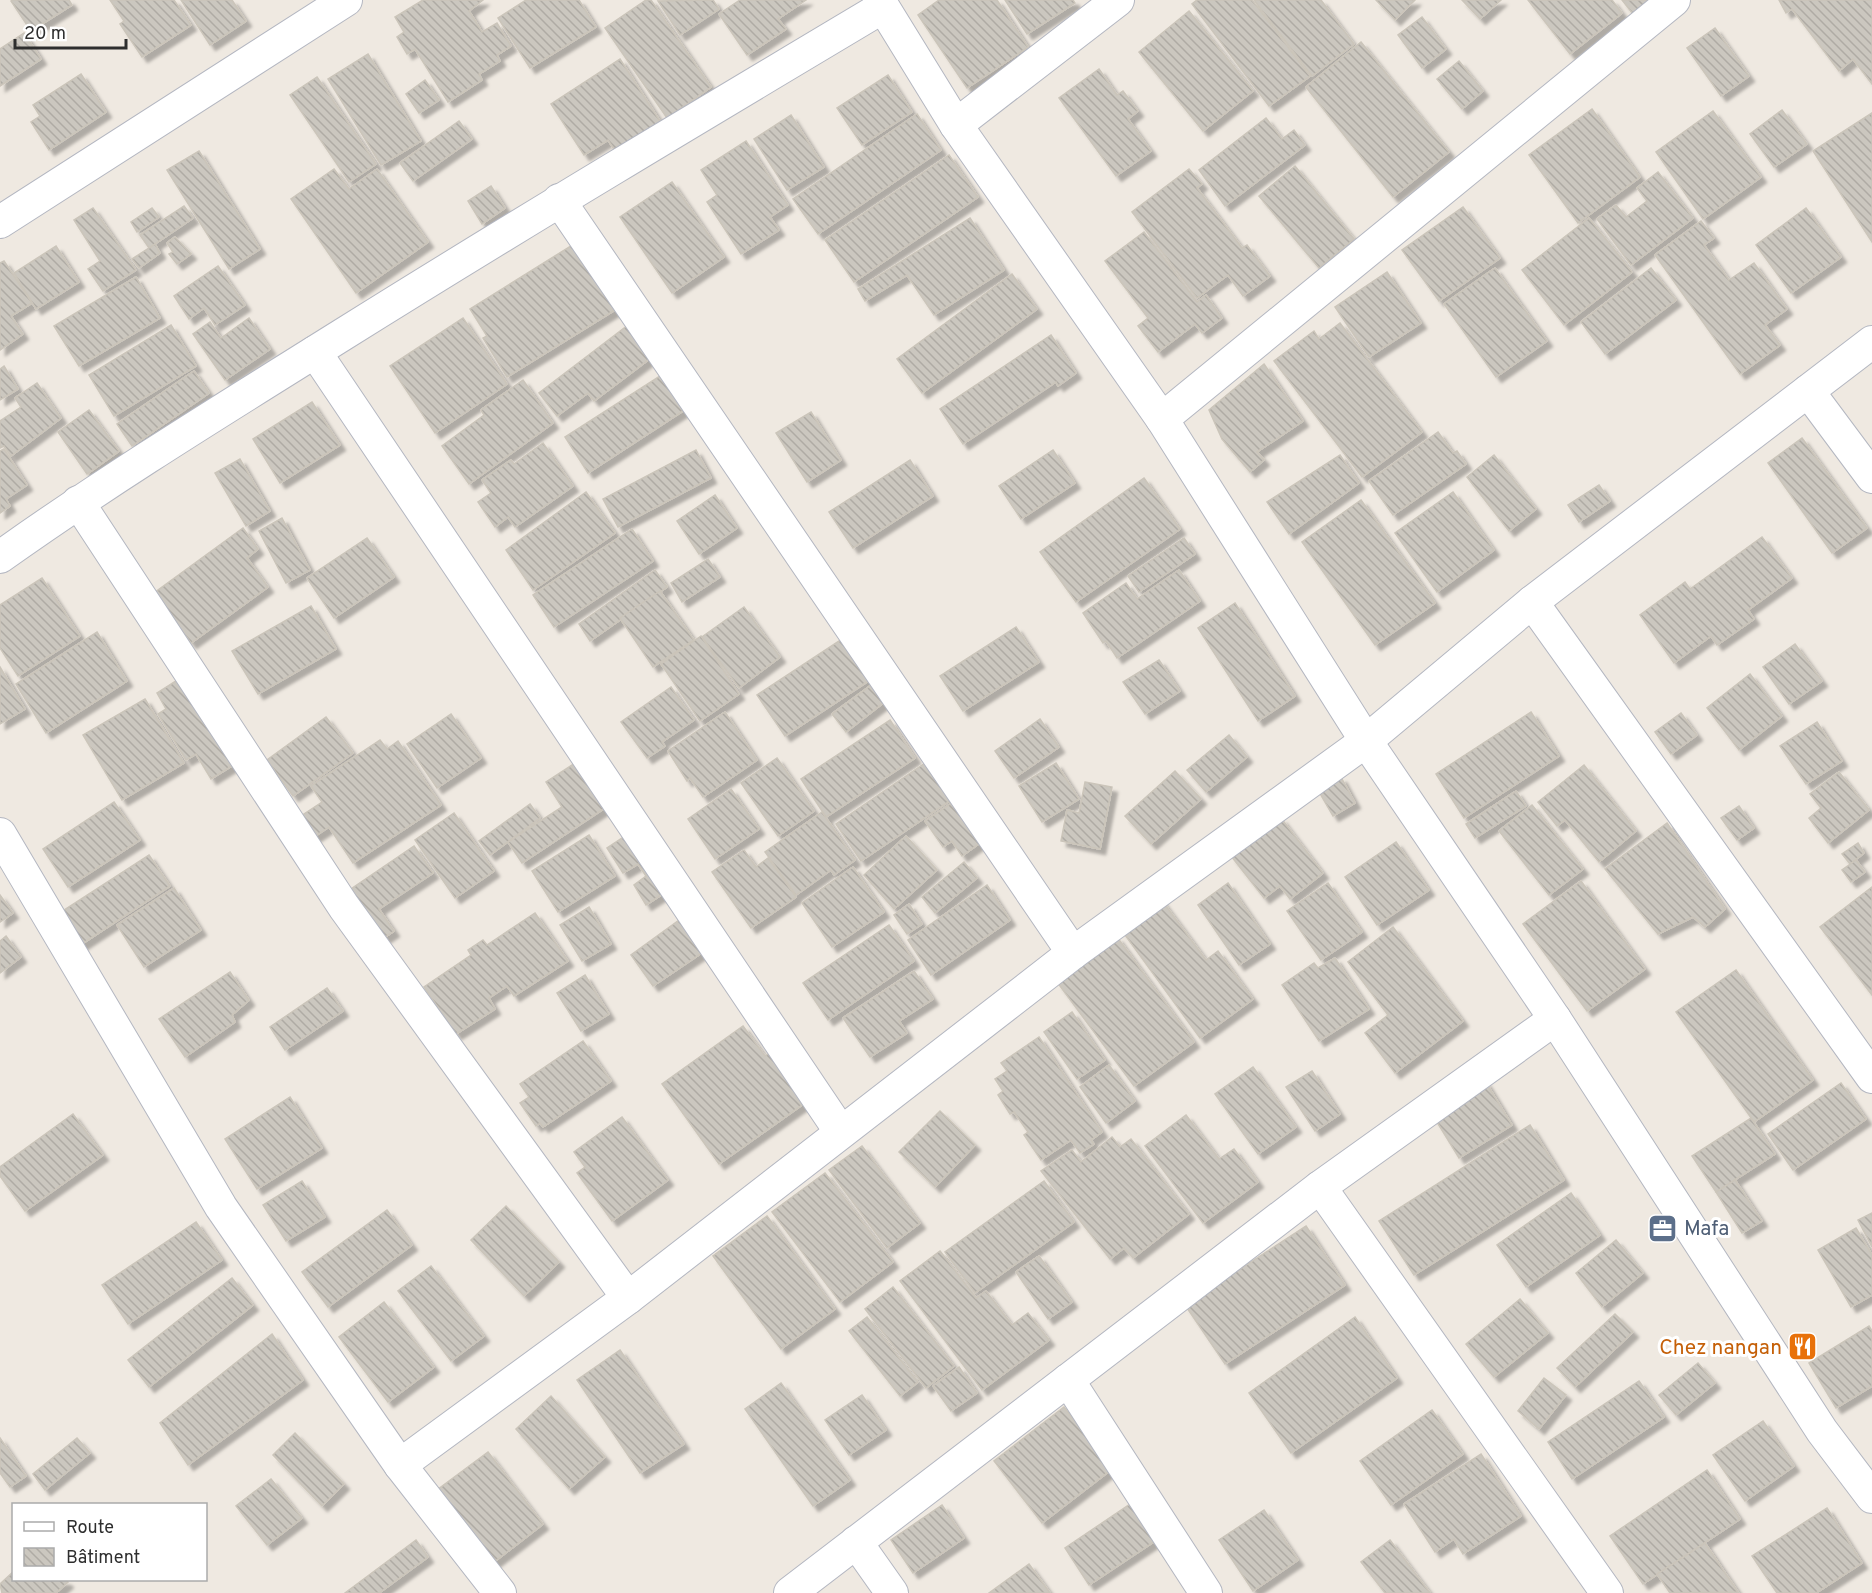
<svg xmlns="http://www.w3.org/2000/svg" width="1872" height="1593" font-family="Overpass,sans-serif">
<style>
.building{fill:url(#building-back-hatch);stroke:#cbc5ba;stroke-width:1.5;filter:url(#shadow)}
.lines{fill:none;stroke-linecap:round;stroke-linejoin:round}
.minor-casing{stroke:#b4b7c1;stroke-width:34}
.minor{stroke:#fff;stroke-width:32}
.labels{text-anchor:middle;stroke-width:6;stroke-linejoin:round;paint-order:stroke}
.service-label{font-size:21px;fill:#4e5e75;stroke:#fff;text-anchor:start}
.food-label{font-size:21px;fill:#c56008;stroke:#fff;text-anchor:end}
</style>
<defs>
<pattern id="building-back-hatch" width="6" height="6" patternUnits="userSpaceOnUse" patternTransform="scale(1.5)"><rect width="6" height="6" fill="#cbc7bf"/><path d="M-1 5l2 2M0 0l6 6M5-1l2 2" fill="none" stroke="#afaba4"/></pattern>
<filter id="shadow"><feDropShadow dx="5.5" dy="5.5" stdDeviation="1.5" flood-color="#0004"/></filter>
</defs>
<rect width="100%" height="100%" fill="#efe9e1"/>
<g class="building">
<path d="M13,0H69L72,5L31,31L11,1Z"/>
<path d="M110,0H174L191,25L142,57L120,24L124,21Z"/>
<path d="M181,0H232L246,21L210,45Z"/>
<path d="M423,0H483L469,11L482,32L497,23L511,46L497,55L500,61L479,74L482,80L448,102L415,49L407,54L397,37L404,32L395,17Z"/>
<path d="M526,0H579L596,27L530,68L498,18Z"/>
<path d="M646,0H651L711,87L667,118L605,28Z"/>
<path d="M713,0L719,9L680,35L658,1Z"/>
<path d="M740,0H806L778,19L786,29L747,55L719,14Z"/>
<path d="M939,0H997L1028,47L967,88L918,15Z"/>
<path d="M1005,0H1073L1075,3L1027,34Z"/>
<path d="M1197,0H1252L1310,76L1269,106L1192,4Z"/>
<path d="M1254,0H1321L1354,44L1312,76Z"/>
<path d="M1376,0H1415L1395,20Z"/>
<path d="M1462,0H1501L1480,19Z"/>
<path d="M1528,0H1612L1622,13L1570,54Z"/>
<path d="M1622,0H1651L1633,14Z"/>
<path d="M1779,0H1872V84L1853,59L1839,71L1792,9L1786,13Z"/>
<path d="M1189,11L1253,91L1203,131L1139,52Z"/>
<path d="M1422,17L1446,49L1422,68L1398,35Z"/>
<path d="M1715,28L1749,76L1721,96L1687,48Z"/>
<path d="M24,33L41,59L0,86V49Z"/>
<path d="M1361,42L1449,152L1393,197L1306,87Z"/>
<path d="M368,54L421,141L381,165L328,79Z"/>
<path d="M620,59L660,121L615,151L608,140L584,155L551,104Z"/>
<path d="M1459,61L1483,91L1462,109L1437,79Z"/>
<path d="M1099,69L1117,95L1123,91L1138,111L1128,119L1151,151L1116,176L1059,98Z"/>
<path d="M81,74L106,112L49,150L31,122L40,116L33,105Z"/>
<path d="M888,75L912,112L862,145L837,108Z"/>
<path d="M317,77L376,164L349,182L290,95Z"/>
<path d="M425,80L439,100L419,113L406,94Z"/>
<path d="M1592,109L1640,177L1578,223L1529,155Z"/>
<path d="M1782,110L1807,144L1774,167L1750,134Z"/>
<path d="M1713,111L1761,177L1703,219L1656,152Z"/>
<path d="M1872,113V242L1813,151Z"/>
<path d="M917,114L941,150L818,234L793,199Z"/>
<path d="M791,115L824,167L787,190L754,139Z"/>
<path d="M1266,118L1282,139L1294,130L1305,145L1225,206L1199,170Z"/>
<path d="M459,121L472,139L413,181L400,163Z"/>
<path d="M746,141L788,205L770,217L779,230L741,254L707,202L717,195L701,170Z"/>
<path d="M199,151L260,249L229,269L167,170Z"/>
<path d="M949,155L978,197L854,282L825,240Z"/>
<path d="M1295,166L1354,239L1319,268L1259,196Z"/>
<path d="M334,169L349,189L377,169L428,242L356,293L291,199Z"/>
<path d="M1189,169L1202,184L1197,188L1242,248L1247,245L1270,276L1243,296L1228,275L1197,298L1132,212Z"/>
<path d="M1658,172L1693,218L1631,265L1597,219L1616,205L1626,217L1647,201L1637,188Z"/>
<path d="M672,182L724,257L672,293L620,217Z"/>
<path d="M491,186L505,208L482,224L468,201Z"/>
<path d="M184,206L193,218L149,248L140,235Z"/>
<path d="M1463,207L1500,258L1439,301L1402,250Z"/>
<path d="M93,208L136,270L103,291L88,269L100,261L74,220Z"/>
<path d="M152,208L159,217L137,232L131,222Z"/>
<path d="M1806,208L1841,257L1791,293L1756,245Z"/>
<path d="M970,218L1004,270L934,315L907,275L865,301L858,289Z"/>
<path d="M1589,218L1632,272L1564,325L1522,270Z"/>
<path d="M1701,221L1714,238L1704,245L1729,280L1754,263L1787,309L1765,325L1780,345L1740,374L1655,255Z"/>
<path d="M1144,232L1197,302L1206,295L1222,318L1202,333L1195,324L1158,352L1138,326L1148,318L1105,261Z"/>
<path d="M175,237L191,254L177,264L169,254L173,252L167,243Z"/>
<path d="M155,244L160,253L139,268L132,259Z"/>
<path d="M574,244L615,310L507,377L483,338L487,336L470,309Z"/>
<path d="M56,246L79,282L36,309L14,273Z"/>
<path d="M4,261L32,303L11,316L23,334L0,350V263Z"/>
<path d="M218,266L245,305L215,325L204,308L189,319L174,296Z"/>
<path d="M1495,268L1547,341L1496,377L1444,304Z"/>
<path d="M1651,268L1676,300L1605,354L1581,322Z"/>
<path d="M1387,272L1421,323L1369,357L1335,307Z"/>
<path d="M1012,274L1037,309L922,393L897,359Z"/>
<path d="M136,277L160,318L79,366L54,326Z"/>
<path d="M249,318L270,349L225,380L193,334L210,322L221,338Z"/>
<path d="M463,318L507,384L435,433L390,366Z"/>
<path d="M1340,323L1422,432L1362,477L1274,361L1314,331L1319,339Z"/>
<path d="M171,325L196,366L114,416L89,375Z"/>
<path d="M628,325L652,357L594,401L588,393L557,416L539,393Z"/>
<path d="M1051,335L1076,373L1058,386L1056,382L963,444L940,409Z"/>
<path d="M1264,364L1303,421L1257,452L1264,460L1250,472L1222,439L1209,410Z"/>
<path d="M4,366L18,389L0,400V369Z"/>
<path d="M194,371L209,393L132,446L117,424Z"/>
<path d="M663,374L686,409L588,473L565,437Z"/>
<path d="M523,380L553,423L469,484L442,446L484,415L481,410Z"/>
<path d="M37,383L61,418L11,456L4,446L0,448V421L21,407L15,398Z"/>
<path d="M312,402L340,445L280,483L253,439Z"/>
<path d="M89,410L119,451L87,474L58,432Z"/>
<path d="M811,412L841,460L807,482L776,433Z"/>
<path d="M1438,432L1453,453L1457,451L1466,464L1393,515L1369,481Z"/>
<path d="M1802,438L1867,528L1832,553L1768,463Z"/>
<path d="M543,443L573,486L515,527L508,517L495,527L478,502L491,493L482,480L511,460L514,464Z"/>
<path d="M4,449L27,485L6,499L10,506L0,513V451Z"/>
<path d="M696,450L711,478L618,527L603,499Z"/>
<path d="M1053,450L1075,483L1021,519L999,486Z"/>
<path d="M1340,455L1359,483L1289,534L1267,502Z"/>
<path d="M1494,455L1536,509L1509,531L1467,477Z"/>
<path d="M240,459L270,511L246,526L215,473Z"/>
<path d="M910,460L933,496L853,548L829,512Z"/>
<path d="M1144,478L1180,529L1076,602L1040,552Z"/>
<path d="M1599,485L1610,501L1579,522L1568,505Z"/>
<path d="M586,492L615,533L533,590L506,550Z"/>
<path d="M1453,492L1494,550L1437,592L1395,533Z"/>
<path d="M715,495L737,528L699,554L677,521Z"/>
<path d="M1361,500L1435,603L1375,645L1302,542Z"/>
<path d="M282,518L310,570L286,583L259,531Z"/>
<path d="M243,528L258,549L247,558L268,587L191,643L154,593Z"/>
<path d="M632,529L653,561L554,627L533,595Z"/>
<path d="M1762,537L1792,578L1748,610L1754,619L1717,645L1711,636L1674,663L1640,615L1685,582L1690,589Z"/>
<path d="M367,538L394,577L334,618L307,578Z"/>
<path d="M1184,538L1195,554L1139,592L1128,576Z"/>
<path d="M708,559L720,577L682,602L671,583Z"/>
<path d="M655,570L667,587L590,641L579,624Z"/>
<path d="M1179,570L1200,601L1117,658L1106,641L1103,643L1083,613L1126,583L1137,599Z"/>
<path d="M42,578L80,636L18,676L0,648V605Z"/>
<path d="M660,591L694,640L653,667L620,618Z"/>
<path d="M1235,603L1295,696L1258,721L1198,628Z"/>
<path d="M311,606L336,649L258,694L232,651Z"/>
<path d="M744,607L780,657L739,688L702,637Z"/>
<path d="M1016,627L1039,662L963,711L940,676Z"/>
<path d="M97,632L127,681L46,733L16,684Z"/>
<path d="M701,636L739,694L700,721L661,664Z"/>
<path d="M845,637L873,678L785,736L757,695Z"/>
<path d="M1795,644L1822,681L1789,704L1763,667Z"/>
<path d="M1159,660L1180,691L1145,714L1123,682Z"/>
<path d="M0,667L25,709L0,724Z"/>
<path d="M1750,674L1782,716L1739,750L1707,708Z"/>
<path d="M182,677L235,764L211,779L196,754L186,760L158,714L166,709L157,693Z"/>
<path d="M874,683L887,700L846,732L832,714Z"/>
<path d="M671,687L694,720L662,742L665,746L647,758L621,722Z"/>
<path d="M145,699L184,763L122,800L83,735Z"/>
<path d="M725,712L757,760L703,797L690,778L687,781L668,751Z"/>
<path d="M1531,712L1559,756L1464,818L1436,774Z"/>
<path d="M1681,713L1697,735L1671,754L1655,732Z"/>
<path d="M451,714L481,758L437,788L407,744Z"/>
<path d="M326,717L353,753L293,796L267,760Z"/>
<path d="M1040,719L1059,747L1014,778L995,751Z"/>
<path d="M890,720L915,758L826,817L801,779Z"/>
<path d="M1817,722L1842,761L1806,784L1780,746Z"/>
<path d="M1229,735L1247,757L1206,792L1187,770Z"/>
<path d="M380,740L387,749L398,741L441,805L353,863L329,827L311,839L298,818L322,802L311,786Z"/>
<path d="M777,758L814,811L778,836L741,783Z"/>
<path d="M928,761L954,798L861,861L836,824Z"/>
<path d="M575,763L605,808L522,863L508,842L562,807L546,782Z"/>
<path d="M1056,763L1079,799L1042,822L1019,786Z"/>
<path d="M1584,765L1636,831L1599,862L1565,820L1557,826L1538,802Z"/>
<path d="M1175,771L1201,799L1151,844L1125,816Z"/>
<path d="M1839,772L1869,810L1828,843L1809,818L1821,808L1810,794Z"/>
<path d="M1341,777L1355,803L1333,816L1318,790Z"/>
<path d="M1085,782L1112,787L1100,849L1061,841L1067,810L1079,813Z"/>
<path d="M731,789L759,829L715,859L688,819Z"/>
<path d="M1516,791L1526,806L1475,838L1466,824Z"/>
<path d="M956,800L984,840L962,856L952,841L943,847L925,821Z"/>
<path d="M114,802L140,840L68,887L43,849Z"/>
<path d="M530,804L540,818L490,855L479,841Z"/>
<path d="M1532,805L1583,869L1549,895L1499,831Z"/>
<path d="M1739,806L1754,828L1737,840L1721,818Z"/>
<path d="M822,812L855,860L834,875L831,870L796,895L765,852Z"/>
<path d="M454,813L494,871L455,898L415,840Z"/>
<path d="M1281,818L1323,873L1290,899L1280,886L1264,898L1231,856Z"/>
<path d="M1667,823L1725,909L1705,927L1693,917L1658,934L1605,869Z"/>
<path d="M634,830L672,888L646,905L634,885L646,876L638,864L623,873L607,848Z"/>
<path d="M589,835L615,876L558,912L532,871Z"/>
<path d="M906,836L937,870L894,909L864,875Z"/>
<path d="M1396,842L1429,890L1377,925L1345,877Z"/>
<path d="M1858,843L1864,853L1850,864L1842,854Z"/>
<path d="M414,846L433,873L379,909L394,931L384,938L351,889Z"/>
<path d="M744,850L756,867L768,858L796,897L751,928L712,872Z"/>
<path d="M149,855L170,886L79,946L58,914Z"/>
<path d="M1856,860L1865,872L1851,882L1842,870Z"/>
<path d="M964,862L977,878L935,913L922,897Z"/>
<path d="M853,867L884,912L832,947L802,903Z"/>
<path d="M1581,881L1645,969L1587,1011L1523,924Z"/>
<path d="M1228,883L1270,944L1239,965L1198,905Z"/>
<path d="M1328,883L1362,932L1321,960L1287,911Z"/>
<path d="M987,885L1010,920L931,975L908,940Z"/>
<path d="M1872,887V995L1820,927Z"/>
<path d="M174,888L201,930L144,967L117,925Z"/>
<path d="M1157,894L1206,960L1218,951L1253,999L1200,1038L1117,924Z"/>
<path d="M0,895L13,913L0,922Z"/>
<path d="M909,904L922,924L907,934L894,915Z"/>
<path d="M589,907L611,944L582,961L560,925Z"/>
<path d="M535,913L568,961L514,996L507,986L489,998L495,1009L456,1034L424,987L471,955L468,950L483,940L487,945Z"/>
<path d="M686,915L709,948L653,986L631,955Z"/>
<path d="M889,925L914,961L828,1020L803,983Z"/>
<path d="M1393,927L1463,1021L1395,1073L1365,1033L1388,1015L1348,962Z"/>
<path d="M6,936L21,957L0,973V941Z"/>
<path d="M1117,937L1194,1042L1134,1086L1057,982Z"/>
<path d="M1335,958L1369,1009L1319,1041L1282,985L1314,963L1318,968Z"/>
<path d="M1736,970L1813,1080L1754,1122L1676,1012Z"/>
<path d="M914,971L933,999L899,1021L907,1033L870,1057L843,1018Z"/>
<path d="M230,972L249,1000L232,1015L235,1022L185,1057L159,1019Z"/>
<path d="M585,975L609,1014L581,1031L557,993Z"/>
<path d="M327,988L343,1011L285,1050L270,1027Z"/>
<path d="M1072,1012L1105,1060L1077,1079L1044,1032Z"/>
<path d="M743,1026L765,1056L774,1050L809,1100L719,1164L662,1084Z"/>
<path d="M1039,1037L1102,1132L1091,1140L1094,1144L1080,1153L1071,1140L1041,1160L1024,1135L1028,1132L1014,1112L1010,1114L998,1095L1003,1091L995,1079L1007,1071L1001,1063Z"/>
<path d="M583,1041L611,1081L543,1127L540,1123L536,1126L520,1103L529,1097L520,1084Z"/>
<path d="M1109,1065L1135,1101L1106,1123L1080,1087Z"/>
<path d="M1253,1067L1296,1127L1258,1154L1215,1094Z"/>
<path d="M1312,1071L1340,1114L1315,1131L1286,1087Z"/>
<path d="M1485,1081L1512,1125L1459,1158L1432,1114Z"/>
<path d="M1841,1083L1866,1119L1793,1170L1768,1134Z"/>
<path d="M290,1097L322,1148L257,1189L225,1139Z"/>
<path d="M940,1111L975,1145L935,1187L899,1152Z"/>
<path d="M73,1114L103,1155L25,1211L0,1176V1167Z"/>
<path d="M1186,1115L1219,1159L1234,1149L1258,1182L1203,1223L1145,1146Z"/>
<path d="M622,1117L668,1180L612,1221L577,1173L585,1167L574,1152Z"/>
<path d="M1751,1118L1775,1154L1716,1192L1692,1156Z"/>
<path d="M1530,1125L1564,1180L1414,1275L1379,1221Z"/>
<path d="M1112,1137L1120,1147L1131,1139L1189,1214L1133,1258L1124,1248L1110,1259L1041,1171L1072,1150L1081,1162Z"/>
<path d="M862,1146L920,1223L887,1248L829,1170Z"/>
<path d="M825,1173L893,1262L840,1302L772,1212Z"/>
<path d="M1735,1180L1762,1221L1742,1233L1716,1192Z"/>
<path d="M302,1181L325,1217L286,1241L263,1205Z"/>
<path d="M1044,1181L1074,1222L975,1293L945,1252Z"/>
<path d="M1571,1193L1600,1235L1526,1287L1497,1245Z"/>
<path d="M506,1206L559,1262L524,1296L471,1240Z"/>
<path d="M387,1210L412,1245L328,1307L302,1272Z"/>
<path d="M1872,1213V1247L1858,1220Z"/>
<path d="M767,1216L835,1309L781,1349L713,1256Z"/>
<path d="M196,1222L222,1260L128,1324L102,1285Z"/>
<path d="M1306,1226L1345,1285L1225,1364L1185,1305Z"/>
<path d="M1856,1228L1872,1255V1295L1851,1307L1818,1250Z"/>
<path d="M1616,1240L1643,1273L1602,1307L1576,1273Z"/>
<path d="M940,1251L976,1298L986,1291L1012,1325L1028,1313L1049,1340L982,1390L900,1281Z"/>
<path d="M1039,1256L1072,1302L1048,1319L1016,1272Z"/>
<path d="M431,1266L484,1336L451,1361L398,1291Z"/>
<path d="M232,1278L253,1305L149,1387L128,1360Z"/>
<path d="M893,1287L954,1366L926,1388L865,1309Z"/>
<path d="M1520,1299L1548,1333L1494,1377L1466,1344Z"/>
<path d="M384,1302L434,1367L388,1402L339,1337Z"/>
<path d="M1615,1314L1633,1332L1575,1387L1557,1368Z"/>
<path d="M867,1317L918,1382L900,1396L849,1331Z"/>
<path d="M1355,1317L1397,1378L1291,1453L1249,1393Z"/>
<path d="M1869,1326L1872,1331V1386L1836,1408L1809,1363Z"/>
<path d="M272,1334L303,1380L188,1465L160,1423Z"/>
<path d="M620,1350L684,1444L640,1473L577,1380Z"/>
<path d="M1698,1363L1715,1383L1676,1415L1659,1395Z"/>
<path d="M959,1367L977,1393L951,1411L933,1386Z"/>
<path d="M1544,1378L1566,1395L1539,1429L1518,1411Z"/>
<path d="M1639,1381L1664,1417L1572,1479L1548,1442Z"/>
<path d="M781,1383L850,1480L813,1506L745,1409Z"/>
<path d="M862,1395L886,1430L849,1455L825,1420Z"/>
<path d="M551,1396L605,1457L569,1489L516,1429Z"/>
<path d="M1064,1407L1112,1469L1042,1523L994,1461Z"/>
<path d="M1432,1410L1463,1454L1391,1505L1360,1461Z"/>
<path d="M1763,1421L1794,1466L1745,1501L1713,1455Z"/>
<path d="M295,1433L344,1484L322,1506L273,1455Z"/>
<path d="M0,1438L26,1476L10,1487L0,1473Z"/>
<path d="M77,1438L90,1453L45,1490L33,1474Z"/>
<path d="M488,1452L543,1524L489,1566L433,1493Z"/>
<path d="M1481,1454L1521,1516L1463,1554L1454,1539L1435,1552L1404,1504Z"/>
<path d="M1707,1470L1740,1519L1643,1584L1610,1536Z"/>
<path d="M271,1479L302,1518L267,1545L236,1506Z"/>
<path d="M1133,1502L1158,1539L1089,1585L1065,1548Z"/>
<path d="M942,1505L964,1538L913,1573L891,1540Z"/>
<path d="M1827,1508L1862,1563L1816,1593H1777L1752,1556Z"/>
<path d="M1264,1510L1298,1560L1253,1591L1219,1540Z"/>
<path d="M416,1540L428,1557L379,1593H345Z"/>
<path d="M1390,1540L1430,1593H1385L1361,1562Z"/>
<path d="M1705,1543L1738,1592L1670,1593L1657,1574Z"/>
<path d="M1029,1564L1050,1593H989Z"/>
<path d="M14,1571V1580H65L68,1582L56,1593H2L0,1584Z"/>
</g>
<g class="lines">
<defs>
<g id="minor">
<path d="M879,0L956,125L1162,419L1366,741L1555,1019L1822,1431L1872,1497"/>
<path d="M956,125L1118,0"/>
<path d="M559,200L1073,953"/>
<path d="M0,222L346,0"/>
<path d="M315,352L840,1131"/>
<path d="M1808,391L1872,477"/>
<path d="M1162,419L1674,0"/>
<path d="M78,502L344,907L628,1298"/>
<path d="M0,557C111,478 227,407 342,335C521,223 702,115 883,7"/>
<path d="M1532,602L1872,1077"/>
<path d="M0,834L221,1207L400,1465L500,1593"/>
<path d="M1320,1187L1607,1593"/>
<path d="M1068,1380L1206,1593"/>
<path d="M400,1465L628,1298L1073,953L1366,741L1532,602L1872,342"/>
<path d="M856,1542L892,1593"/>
<path d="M790,1593L1320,1187L1555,1019"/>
</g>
</defs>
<use href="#minor" class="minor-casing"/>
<use href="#minor" class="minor"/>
</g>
<defs>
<symbol id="office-square" viewBox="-11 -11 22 22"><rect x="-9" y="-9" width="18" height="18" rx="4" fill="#5c6f8a" stroke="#fff"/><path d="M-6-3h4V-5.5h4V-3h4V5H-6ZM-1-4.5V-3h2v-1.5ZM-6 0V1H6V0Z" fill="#fff"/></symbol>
<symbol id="restaurant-square" viewBox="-11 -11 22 22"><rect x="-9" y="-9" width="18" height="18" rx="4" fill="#e8710a" stroke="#fff"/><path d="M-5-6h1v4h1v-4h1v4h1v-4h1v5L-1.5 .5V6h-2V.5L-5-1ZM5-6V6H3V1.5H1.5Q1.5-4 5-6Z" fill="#fff"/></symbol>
</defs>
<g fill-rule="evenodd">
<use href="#office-square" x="1646" y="1212" width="33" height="33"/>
<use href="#restaurant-square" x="1786" y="1330" width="33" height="33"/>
</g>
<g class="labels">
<g class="service-label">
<text x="1684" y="1235">Mafa</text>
</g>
<g class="food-label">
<text x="1782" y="1354">Chez nangan</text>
</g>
</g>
<rect x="12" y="1503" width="195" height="78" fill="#ffffff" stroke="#ababab" stroke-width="1.5"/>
<rect x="24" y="1522" width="30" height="9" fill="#ffffff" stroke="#ababab" stroke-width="1.5"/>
<text x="66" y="1533" font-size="18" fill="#2e2e2e">Route</text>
<rect x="24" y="1548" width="30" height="18" fill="url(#building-back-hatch)" stroke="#ababab" stroke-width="1.5"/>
<text x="66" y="1563" font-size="18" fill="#2e2e2e">Bâtiment</text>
<path d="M15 39v9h111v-9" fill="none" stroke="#2e2e2e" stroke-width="3"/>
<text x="24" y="39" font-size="18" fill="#2e2e2e" stroke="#ffffff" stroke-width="4.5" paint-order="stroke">20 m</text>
</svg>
